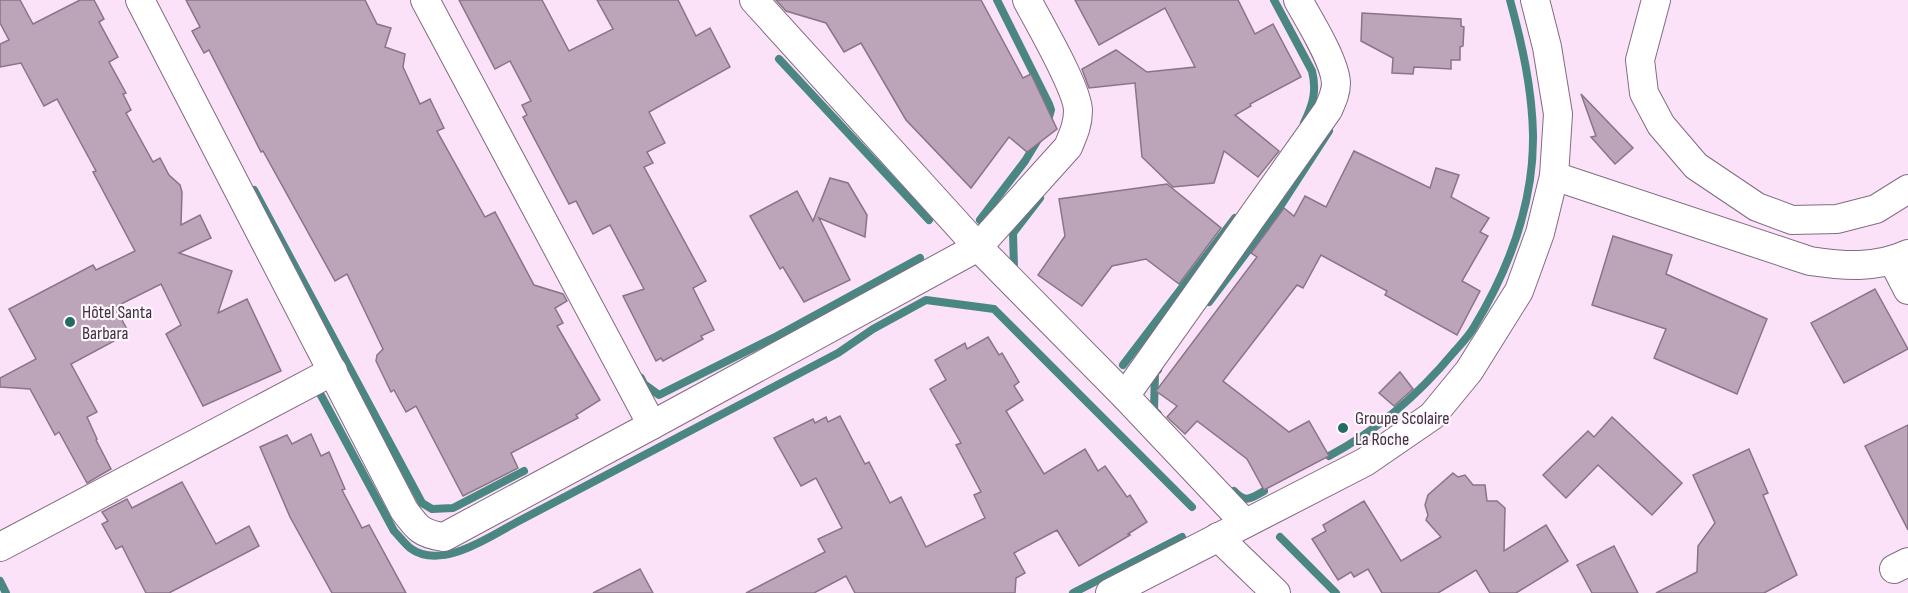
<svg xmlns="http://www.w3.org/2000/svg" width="1908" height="593" font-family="'Sofia Sans Condensed',sans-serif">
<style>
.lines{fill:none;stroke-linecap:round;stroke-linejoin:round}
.stream{stroke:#4b8782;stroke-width:8}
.building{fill:#bca4b9;stroke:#8a7488;stroke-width:1.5}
.street-casing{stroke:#826c80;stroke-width:30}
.street{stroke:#fff;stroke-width:28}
.poi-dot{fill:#236c64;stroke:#fff5fe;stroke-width:2}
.labels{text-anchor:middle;stroke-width:4.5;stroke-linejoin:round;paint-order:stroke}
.poi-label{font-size:18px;fill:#3e343d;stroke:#fff5fe;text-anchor:start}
</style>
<rect width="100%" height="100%" fill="#fbe2f8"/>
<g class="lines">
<g class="stream">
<path d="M997,0L1049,104L1051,110L1047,124"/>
<path d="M1274,0L1312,71C1317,91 1313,104 1304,123"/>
<path d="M779,59L929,220"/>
<path d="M254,190L422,503L432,509L453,508L524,471"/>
<path d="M980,220L1025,161L1039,138"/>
<path d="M1016,271L1014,268L1013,233L1040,198"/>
<path d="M1209,302L1272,219L1329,131"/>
<path d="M1123,365L1235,218"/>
<path d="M641,378L644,384L659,395L777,336L920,258"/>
<path d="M316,386L394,531C399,536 404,543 410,548C441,571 489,537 517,522L838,353L873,329L926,300L994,309L1192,507"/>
<path d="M1158,414L1154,410L1155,373L1158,370"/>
<path d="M1329,456C1378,430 1419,394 1454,352C1461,344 1469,336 1474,327C1509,269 1534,202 1533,134C1532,88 1522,44 1510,0"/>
<path d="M1234,491C1246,504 1251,498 1264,491"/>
<path d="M1280,537L1336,593"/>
<path d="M0,581L6,593"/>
<path d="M1073,593L1182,537"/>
</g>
</g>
<g class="building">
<path d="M0,0H20L33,24L80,0H94L104,19L99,22L118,57L109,62L126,93L123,94L131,110L126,113L153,162L160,158L169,175L180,185L182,192L181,225L200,215L211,238L179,253L232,271L218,313L247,299L281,371L203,406L166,334L181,325L161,284L115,307L129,333L71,364L97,412L87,417L97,439L96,440L111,469L87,483L59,432L55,435L30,389L0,387V378L36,359L9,309L93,265L96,270L135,251L93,172L96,171L57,99L44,106L21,63L0,67V44L9,40L0,23Z"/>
<path d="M186,0H365L377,24L391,28L385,47L405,54L403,67L420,104L430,99L444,128L437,131L485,217L495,212L534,285L563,294L567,301L555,308L563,323L557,326L600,400L576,415L578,418L511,453L518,468L463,496L416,406L406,412L394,390L391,392L376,361L377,355L383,349L347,274L335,281L263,151L261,152L209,50L204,53L192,31L200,27Z"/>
<path d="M459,0H542L569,51L613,29L597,0H678L696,36L710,28L730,67L649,112L665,143L647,152L653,163L644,167L706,281L693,288L714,330L701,336L703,339L663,361L661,358L656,361L623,296L644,289L610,225L593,234L576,201L569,204L523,117L527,115L522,105L531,101L510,61L495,69Z"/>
<path d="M776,0H981L1023,78L1031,74L1057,129L1027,152L1009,137L971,188L906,120L861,43L844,52L826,23L786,11Z"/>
<path d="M1075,0H1238L1255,34L1273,24L1301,77L1250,104L1251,106L1235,115L1279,151L1258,177L1224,151L1214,183L1173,187L1142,157L1135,83L1089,88L1082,69L1116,50L1147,72L1195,67L1165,8L1099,45Z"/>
<path d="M1362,13L1461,19V26L1464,27L1463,46L1460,47V60H1451V69L1414,67L1413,74L1392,73L1393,58L1361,41Z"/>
<path d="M1581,94L1633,148L1615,164L1591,137L1596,136Z"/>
<path d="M1354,151L1430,188L1436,168L1459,175L1451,197L1489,218L1480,232L1488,236L1462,281L1480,291L1457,335L1385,295L1387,291L1321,255L1303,288L1297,285L1223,381L1289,432L1309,421L1329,456L1264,490L1247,459L1197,421L1185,434L1167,417L1177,406L1156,391L1257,257L1251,253L1284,208L1294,216L1305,196L1326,207Z"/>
<path d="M830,178L848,183L867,215L865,237L819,218L850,280L804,302L783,267L780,269L750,216L797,191L813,221Z"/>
<path d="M1167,184L1221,228L1179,284L1146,259L1112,266L1082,306L1038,275L1065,236L1059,199Z"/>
<path d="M1613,236L1672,255L1666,274L1767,319L1737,394L1654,358L1666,329L1592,305Z"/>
<path d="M1875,289L1908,349L1844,383L1811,323Z"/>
<path d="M988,337L999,355L1002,353L1019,382L1014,386L1023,400L1006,411L1044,474L1085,449L1098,471L1105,466L1127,497L1130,495L1147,522L1128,534L1130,535L1079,566L1057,530L1014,553L1025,573L1016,578L1015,593H855L846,576L814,593H746L825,552L818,539L842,528L816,478L801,486L774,438L813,419L815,423L826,417L828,422L840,416L865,464L869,462L890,503L901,497L926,547L985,518L974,495L981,492L956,445L961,443L930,389L946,380L935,360L965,343L967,349Z"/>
<path d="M1400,372L1413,389L1394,406L1379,393Z"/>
<path d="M1612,417L1682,483L1652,515L1598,465L1566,498L1543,475L1588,431L1594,437Z"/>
<path d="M1908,425V530L1865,446Z"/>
<path d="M311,434L321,456L329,452L345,489L342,490L362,528L369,525L406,593H332L290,517L260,447L287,435L292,444Z"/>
<path d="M1749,449L1768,493L1763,495L1797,575L1764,593H1656L1697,572L1698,546L1715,523L1693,475Z"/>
<path d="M1453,473L1458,477L1465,475L1473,485H1485L1487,501H1497L1505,508L1504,551L1546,525L1568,561L1516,593H1490L1476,570L1438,593H1382L1368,569L1354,577L1351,572L1338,580L1312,539L1326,531L1323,525L1364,501L1401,561L1441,537L1426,520L1428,515L1425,505L1428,495Z"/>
<path d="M182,482L216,544L249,526L259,546L169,593H146L122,546L116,549L102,524L108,521L102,512L127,499L132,508Z"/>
<path d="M1614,546L1638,593H1592L1577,565Z"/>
<path d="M640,569L653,593H593Z"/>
</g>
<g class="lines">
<defs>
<g id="street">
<path d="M140,0L404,510C417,528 421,534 444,537L652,425L978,247L1068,147C1073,135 1078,125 1078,111C1078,89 1039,23 1027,0"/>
<path d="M425,0L652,425"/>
<path d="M754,0L978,247L1125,396L1245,523"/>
<path d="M1656,0L1640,60L1644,93L1661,125L1696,166L1757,207L1792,220L1837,219L1876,209L1908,189"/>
<path d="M1554,176L1810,261C1844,266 1875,269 1908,254"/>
<path d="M1893,261L1908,290"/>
<path d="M1125,396L1328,110C1332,101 1336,93 1336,83C1335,61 1309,20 1298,0"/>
<path d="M1218,537L1276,593"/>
<path d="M0,547L333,371"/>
<path d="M1894,569L1908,562"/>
<path d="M1110,593L1365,462L1432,416L1469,371L1519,291L1540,233L1554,176L1558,114L1547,47L1535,0"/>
</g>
</defs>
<use href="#street" class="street-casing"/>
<use href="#street" class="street"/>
</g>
<g class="poi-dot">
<circle cx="70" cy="322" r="6"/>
<circle cx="1343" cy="428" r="6"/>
</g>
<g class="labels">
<g class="poi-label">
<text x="82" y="318">Hôtel Santa<tspan x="82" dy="21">Barbara</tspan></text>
<text x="1355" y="424">Groupe Scolaire<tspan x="1355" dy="21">La Roche</tspan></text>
</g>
</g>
</svg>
